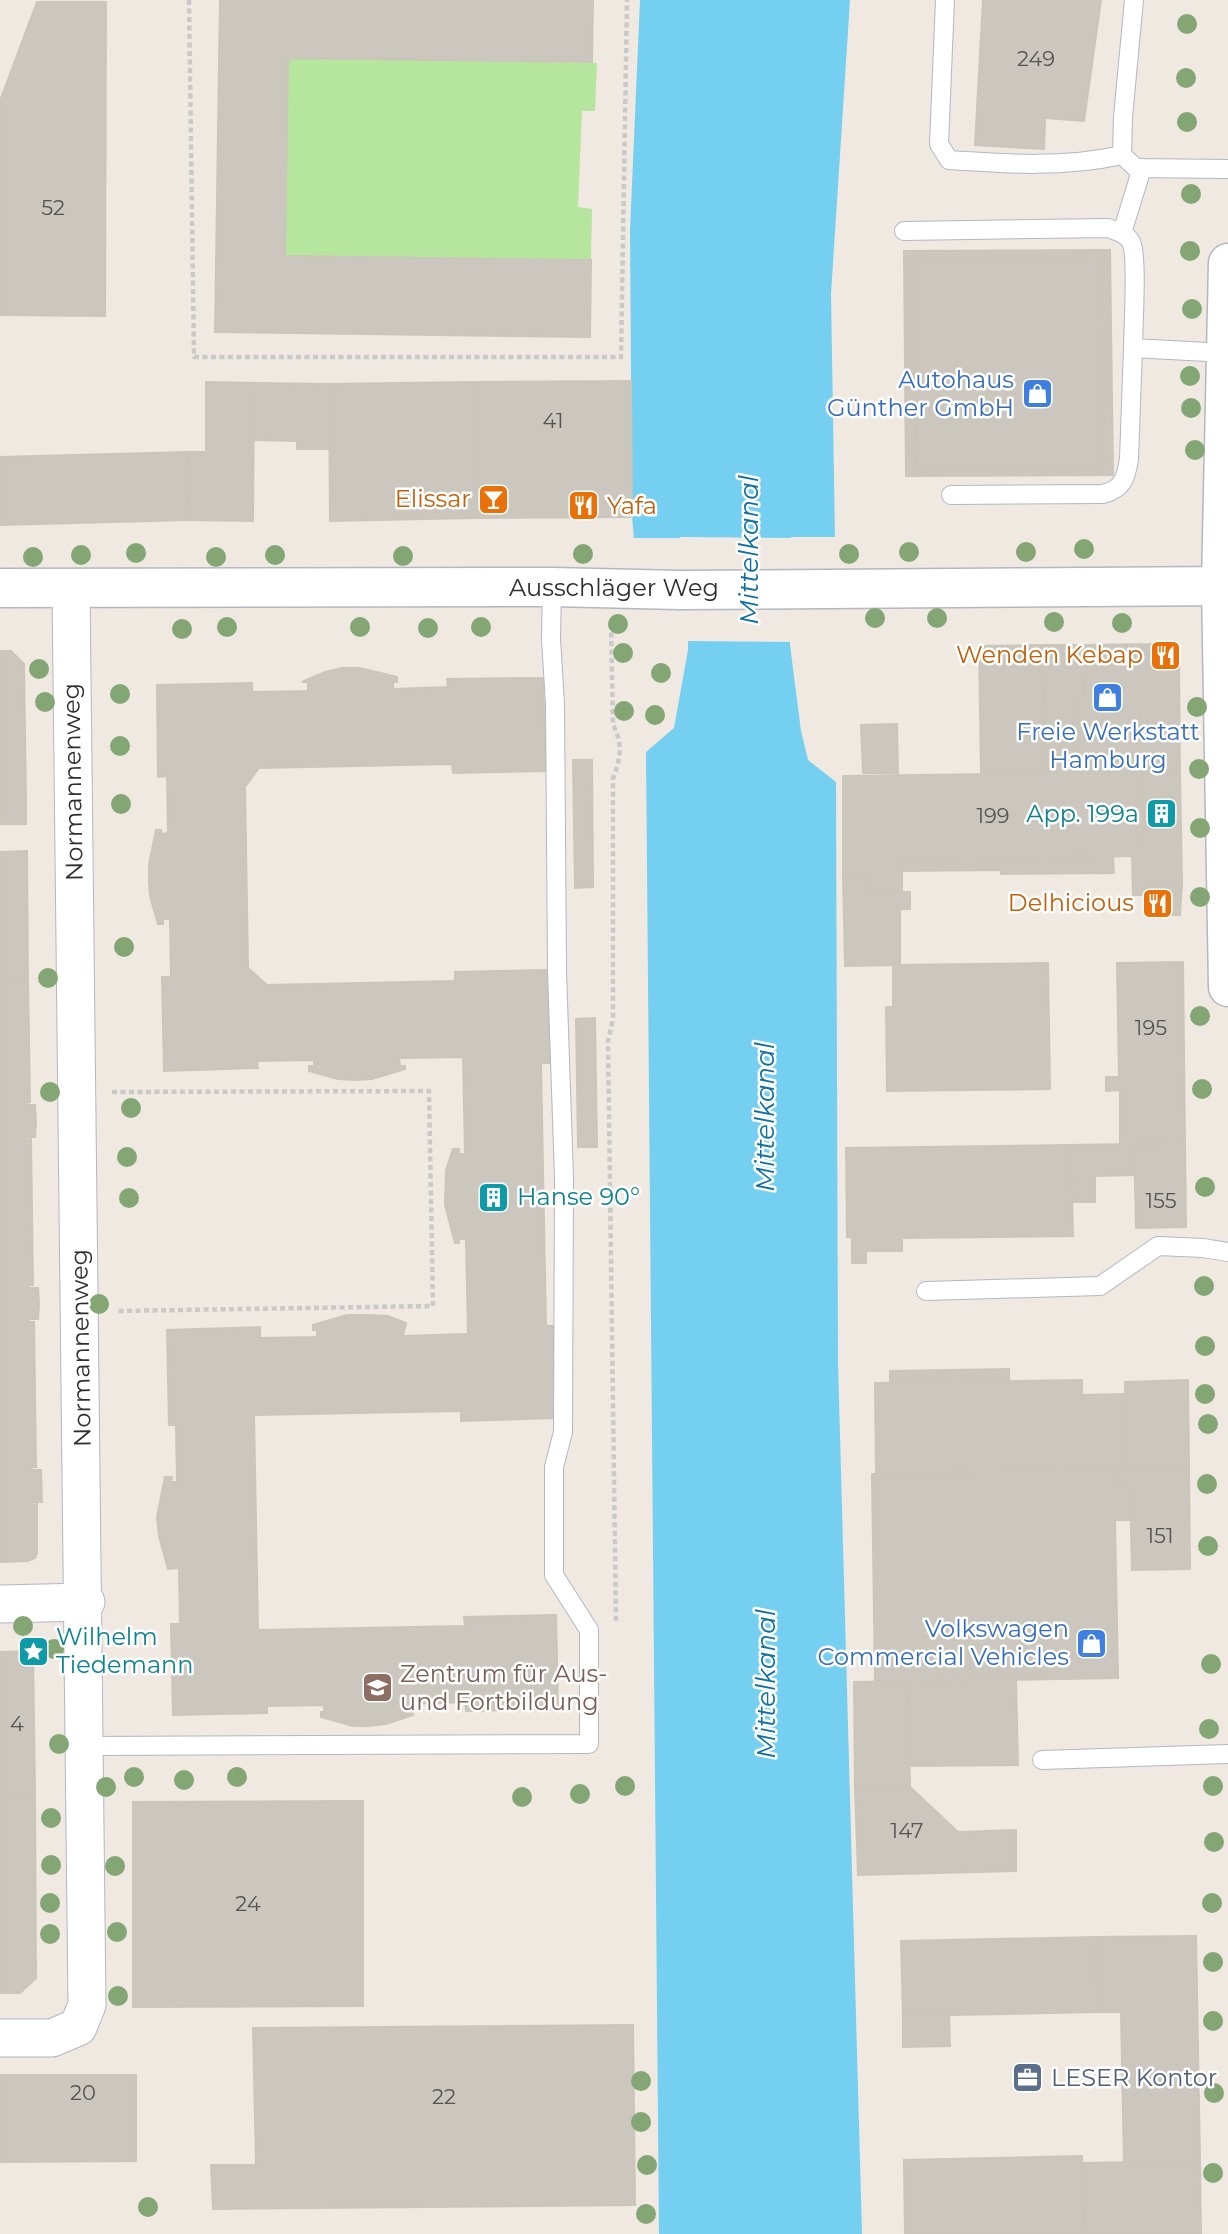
<svg xmlns="http://www.w3.org/2000/svg" width="1228" height="2234" font-family="Montserrat,sans-serif">
<style>
.green{fill:#b6e59e}
.water{fill:#75cff0}
.pier{fill:#efe9e1}
.building{fill:#cbc7bf;stroke:#cbc5ba;stroke-width:2;fill-rule:evenodd}
.lines{fill:none;stroke-linecap:round;stroke-linejoin:round}
.lane-casing{stroke:#b4b7c1;stroke-width:20}
.street-casing{stroke:#b4b7c1;stroke-width:39}
.secondary-casing{stroke:#b4b7c1;stroke-width:41}
.path{stroke:#c9c9c9;stroke-width:4.5;stroke-dasharray:5 3.5;stroke-linecap:butt}
.lane{stroke:#fff;stroke-width:18}
.street{stroke:#fff;stroke-width:37}
.secondary{stroke:#fff;stroke-width:38}
.tree{fill:#84a574}
.labels{text-anchor:middle;stroke-width:5;stroke-linejoin:round;paint-order:stroke}
.number-label{font-size:21px;fill:#555452}
.shop-label{font-size:24px;fill:#366cbe;stroke:#fff;text-anchor:end}
.food-label{font-size:24px;fill:#c56008;stroke:#fff;text-anchor:end}
.street-label{font-size:24px;fill:#2e2e2e;stroke:#fff}
.culture-label{font-size:24px;fill:#0d838f;stroke:#fff;text-anchor:start}
.education-label{font-size:24px;fill:#785e54;stroke:#fff;text-anchor:start}
.service-label{font-size:24px;fill:#4e5e75;stroke:#fff;text-anchor:start}
.water-label{font-size:26px;font-style:italic;fill:#0d6fa3;stroke:#fff}
</style>
<rect width="100%" height="100%" fill="#efe9e1"/>
<path class="green" d="M288,58L597,63L595,111H582L578,207L592,209L591,260L285,256Z"/>
<path class="water" d="M640,0H850L831,294L835,537H791L790,645L801,731L808,760L836,782L838,1363L862,2234H659L646,752L674,728L688,650L687,538H634L632,517L630,230Z"/>
<path class="pier" d="M680,537L794,538L793,642L685,641L684,541H680Z"/>
<g class="building">
<path d="M220,0H593L592,62L288,58L285,256L591,260L590,337L215,332Z"/>
<path d="M983,0H1101L1084,121L1045,118L1044,149L975,145Z"/>
<path d="M37,2H106L105,316L0,315V101Z"/>
<path d="M1110,250L1113,475L906,476L904,251ZM1101,258L1104,467L916,465L913,261Z"/>
<path d="M1101,258L1104,467L916,465L913,261Z"/>
<path d="M631,381L632,517L474,518L473,382Z"/>
<path d="M206,382L254,383L253,521L187,520L188,452H206Z"/>
<path d="M473,382L474,518L330,521L329,384Z"/>
<path d="M254,383L329,384V449H297V441L253,440Z"/>
<path d="M188,452L187,520L0,525V457Z"/>
<path d="M1166,644L1179,659L1180,771L1074,773L1073,697H1084L1083,645Z"/>
<path d="M1044,645H1083L1084,697H1073L1074,773H1045Z"/>
<path d="M1044,645L1045,773L981,774L979,646Z"/>
<path d="M0,651H11L24,664L26,802H0Z"/>
<path d="M342,668H360L397,677V682H393V689L448,687L447,679L543,678L546,771L453,773L452,764L259,768L245,787L248,968L267,985L455,981V972L548,970L549,1063H541L546,1326H553L555,1418L461,1421V1411L254,1415L258,1630L465,1626L464,1617L556,1615L558,1709L466,1711L465,1702L410,1704V1712H413V1715L386,1724L368,1726H353L321,1717V1712H324V1705L267,1706V1713L173,1715L171,1624H180L179,1568L168,1569L159,1536L157,1517L165,1477H172L171,1482H177L176,1425H169L167,1330L260,1327V1338L317,1337V1330H313V1325L347,1315H368L388,1316L406,1323L403,1336L468,1334L466,1239H459V1243H455L445,1205L446,1170L453,1149H459V1154H465L463,1057L399,1058L400,1066H405V1069L372,1079L355,1080L338,1079L309,1071V1066H314V1060L257,1061L258,1068L164,1071L162,977H171L170,919H163V924H158L150,896L149,882V864L156,830H161V834L168,833L167,776L158,777L157,685L252,683V692L308,691V682H302L325,672Z"/>
<path d="M897,724L898,773H863L861,725Z"/>
<path d="M573,760H592L593,887L575,888Z"/>
<path d="M1180,771L1182,884L1146,885V895H1133L1132,856H1144L1142,772Z"/>
<path d="M1142,772L1144,856L902,859V892H870L869,873H843V776Z"/>
<rect x="0" y="802" width="26" height="22"/>
<path d="M27,851L28,981L0,982V852Z"/>
<path d="M1113,856L1114,873L1001,874V870L901,871L902,859Z"/>
<path d="M843,873H869L870,892H910V909H900V965L845,966Z"/>
<path d="M1182,884L1180,915H1146V885Z"/>
<path d="M1183,962L1185,1143L1120,1144V1090L1106,1091V1077H1119L1117,963Z"/>
<path d="M1048,963L1050,1089L887,1091L886,1007H893V965Z"/>
<path d="M28,981L30,1102L26,1103V1105H35L36,1122L35,1137H26V1140L31,1139L33,1285H28V1288H38L39,1303L38,1319H29V1322H34L36,1467H31L32,1470H41L42,1502H32V1505L37,1504V1553L35,1558L28,1561L0,1562V982Z"/>
<path d="M595,1018L597,1147H578L576,1019Z"/>
<path d="M1185,1143L1186,1227L1136,1228L1134,1144Z"/>
<path d="M1134,1144L1135,1175L1095,1176V1202H1072L1071,1145Z"/>
<path d="M1071,1145L1073,1236L902,1238V1251H866V1263H852V1237H847L846,1148Z"/>
<path d="M1009,1369V1382L890,1383V1371Z"/>
<path d="M1082,1380V1395L1125,1394L1127,1470L876,1474L875,1383Z"/>
<path d="M1188,1380L1189,1469L1127,1470L1125,1382Z"/>
<path d="M1189,1469L1190,1569L1132,1570L1130,1487H1115L1114,1470Z"/>
<path d="M1114,1470L1115,1487H1130L1131,1520H1115L1118,1678L875,1682L872,1474Z"/>
<path d="M33,1651L35,1797H0V1652Z"/>
<path d="M1016,1679L1018,1765L909,1766L908,1681Z"/>
<path d="M908,1681L910,1787L855,1788L854,1682Z"/>
<path d="M910,1787L958,1832L1016,1830V1871L858,1875L855,1788Z"/>
<path d="M35,1797L36,1978L20,1993H0V1798Z"/>
<path d="M363,1801V2006L133,2007V1802Z"/>
<path d="M1196,1936L1200,2161L1124,2162L1121,2012H1097L1096,1937Z"/>
<path d="M1096,1937L1097,2012L903,2016L901,1941Z"/>
<path d="M949,2015L950,2046L903,2047V2016Z"/>
<path d="M633,2025L635,2205L213,2209L211,2165H256L253,2028Z"/>
<path d="M0,2075H136V2161L0,2162Z"/>
<path d="M1082,2156L1084,2234H905L904,2160Z"/>
<path d="M1200,2161L1201,2234H1084L1082,2163Z"/>
</g>
<g class="lines">
<defs>
<g id="lane">
<path d="M945,0L939,144L949,160C1007,164 1064,168 1122,155"/>
<path d="M1134,0L1123,117L1122,155L1136,168L1228,169"/>
<path d="M904,231L1108,228C1116,231 1127,234 1131,242C1138,255 1133,329 1133,348L1226,353"/>
<path d="M1122,233L1142,168"/>
<path d="M951,495L1103,494C1123,489 1126,478 1129,459L1133,348"/>
<path d="M926,1291L1100,1286L1158,1246L1203,1248L1228,1252"/>
<path d="M86,1746L589,1744V1630L554,1575V1467L563,1432L564,1178L557,971L555,704L551,639L552,587"/>
<path d="M1042,1760L1228,1754"/>
</g>
<g id="street">
<path d="M0,1604L86,1602"/>
<path d="M0,2038H52L78,2027L87,2005C86,1532 76,1060 71,588"/>
</g>
<g id="secondary">
<path d="M1228,263L1221,585L1228,987"/>
<path d="M0,588L552,587L680,590L1228,586"/>
</g>
</defs>
<use href="#lane" class="lane-casing"/>
<use href="#street" class="street-casing"/>
<use href="#secondary" class="secondary-casing"/>
<g class="path">
<path d="M189,0L194,357H621L627,0"/>
<path d="M611,624L613,725C623,744 621,758 613,778V1019L608,1041L616,1623"/>
<path d="M112,1092L429,1091L433,1306L116,1311"/>
</g>
<use href="#lane" class="lane"/>
<use href="#street" class="street"/>
<use href="#secondary" class="secondary"/>
</g>
<g class="tree">
<circle cx="1187" cy="24" r="10"/>
<circle cx="1186" cy="78" r="10"/>
<circle cx="1187" cy="122" r="10"/>
<circle cx="1191" cy="194" r="10"/>
<circle cx="1190" cy="251" r="10"/>
<circle cx="1192" cy="309" r="10"/>
<circle cx="1190" cy="376" r="10"/>
<circle cx="1191" cy="408" r="10"/>
<circle cx="1195" cy="450" r="10"/>
<circle cx="1084" cy="549" r="10"/>
<circle cx="909" cy="552" r="10"/>
<circle cx="1026" cy="552" r="10"/>
<circle cx="136" cy="553" r="10"/>
<circle cx="583" cy="554" r="10"/>
<circle cx="849" cy="554" r="10"/>
<circle cx="81" cy="555" r="10"/>
<circle cx="275" cy="555" r="10"/>
<circle cx="403" cy="556" r="10"/>
<circle cx="33" cy="557" r="10"/>
<circle cx="216" cy="557" r="10"/>
<circle cx="875" cy="618" r="10"/>
<circle cx="937" cy="618" r="10"/>
<circle cx="1054" cy="622" r="10"/>
<circle cx="1122" cy="623" r="10"/>
<circle cx="618" cy="624" r="10"/>
<circle cx="227" cy="627" r="10"/>
<circle cx="360" cy="627" r="10"/>
<circle cx="481" cy="627" r="10"/>
<circle cx="428" cy="628" r="10"/>
<circle cx="182" cy="629" r="10"/>
<circle cx="623" cy="653" r="10"/>
<circle cx="39" cy="669" r="10"/>
<circle cx="661" cy="673" r="10"/>
<circle cx="120" cy="694" r="10"/>
<circle cx="45" cy="702" r="10"/>
<circle cx="1197" cy="707" r="10"/>
<circle cx="624" cy="711" r="10"/>
<circle cx="655" cy="715" r="10"/>
<circle cx="120" cy="746" r="10"/>
<circle cx="1199" cy="769" r="10"/>
<circle cx="121" cy="804" r="10"/>
<circle cx="1200" cy="828" r="10"/>
<circle cx="1200" cy="897" r="10"/>
<circle cx="124" cy="947" r="10"/>
<circle cx="48" cy="978" r="10"/>
<circle cx="1200" cy="1016" r="10"/>
<circle cx="1202" cy="1089" r="10"/>
<circle cx="50" cy="1092" r="10"/>
<circle cx="131" cy="1108" r="10"/>
<circle cx="127" cy="1157" r="10"/>
<circle cx="1205" cy="1187" r="10"/>
<circle cx="129" cy="1198" r="10"/>
<circle cx="1204" cy="1286" r="10"/>
<circle cx="99" cy="1304" r="10"/>
<circle cx="1205" cy="1346" r="10"/>
<circle cx="1205" cy="1394" r="10"/>
<circle cx="1208" cy="1424" r="10"/>
<circle cx="1207" cy="1484" r="10"/>
<circle cx="1208" cy="1546" r="10"/>
<circle cx="23" cy="1626" r="10"/>
<circle cx="54" cy="1649" r="10"/>
<circle cx="1211" cy="1664" r="10"/>
<circle cx="1209" cy="1729" r="10"/>
<circle cx="59" cy="1744" r="10"/>
<circle cx="134" cy="1777" r="10"/>
<circle cx="237" cy="1777" r="10"/>
<circle cx="184" cy="1780" r="10"/>
<circle cx="625" cy="1786" r="10"/>
<circle cx="1213" cy="1786" r="10"/>
<circle cx="106" cy="1787" r="10"/>
<circle cx="580" cy="1794" r="10"/>
<circle cx="522" cy="1797" r="10"/>
<circle cx="51" cy="1818" r="10"/>
<circle cx="1214" cy="1842" r="10"/>
<circle cx="51" cy="1865" r="10"/>
<circle cx="115" cy="1866" r="10"/>
<circle cx="50" cy="1903" r="10"/>
<circle cx="1212" cy="1903" r="10"/>
<circle cx="117" cy="1932" r="10"/>
<circle cx="50" cy="1934" r="10"/>
<circle cx="1213" cy="1962" r="10"/>
<circle cx="118" cy="1996" r="10"/>
<circle cx="1213" cy="2021" r="10"/>
<circle cx="641" cy="2081" r="10"/>
<circle cx="1214" cy="2093" r="10"/>
<circle cx="641" cy="2122" r="10"/>
<circle cx="647" cy="2165" r="10"/>
<circle cx="1213" cy="2173" r="10"/>
<circle cx="148" cy="2207" r="10"/>
<circle cx="646" cy="2214" r="10"/>
</g>
<defs>
<symbol id="shop-square" viewBox="-11 -11 22 22"><rect x="-9" y="-9" width="18" height="18" rx="4" fill="#3f7fe0" stroke="#fff"/><path d="M-5-2.5h2.3a2.7 3.5 0 0 1 5.4 0H5L5.5 6h-11ZM-1.5-2.5h3a1.5 2.3 0 0 0-3 0Z" fill="#fff"/></symbol>
<symbol id="bar-square" viewBox="-11 -11 22 22"><rect x="-9" y="-9" width="18" height="18" rx="4" fill="#e8710a" stroke="#fff"/><path d="M-6-5H6L.8 .8V4.5H3.5V6h-7V4.5H-.8V.8Z" fill="#fff"/></symbol>
<symbol id="restaurant-square" viewBox="-11 -11 22 22"><rect x="-9" y="-9" width="18" height="18" rx="4" fill="#e8710a" stroke="#fff"/><path d="M-5-6h1v4h1v-4h1v4h1v-4h1v5L-1.5 .5V6h-2V.5L-5-1ZM5-6V6H3V1.5H1.5Q1.5-4 5-6Z" fill="#fff"/></symbol>
<symbol id="building-square" viewBox="-11 -11 22 22"><rect x="-9" y="-9" width="18" height="18" rx="4" fill="#0f9aa8" stroke="#fff"/><path d="M-4-6H4V6H1V3H-1V6H-4ZM-2.5-4.3h1.7v1.8h-1.7ZM.8-4.3h1.7v1.8H.8ZM-2.5-1h1.7V.8h-1.7ZM.8-1h1.7V.8H.8Z" fill="#fff"/></symbol>
<symbol id="sight-square" viewBox="-11 -11 22 22"><rect x="-9" y="-9" width="18" height="18" rx="4" fill="#0f9aa8" stroke="#fff"/><path d="M0-6L1.8-2.2L6-1.7L2.9 1.2L3.7 5.4L0 3.3L-3.7 5.4L-2.9 1.2L-6-1.7L-1.8-2.2Z" fill="#fff"/></symbol>
<symbol id="university-square" viewBox="-11 -11 22 22"><rect x="-9" y="-9" width="18" height="18" rx="4" fill="#8d6e63" stroke="#fff"/><path d="M0-5L7-2L0 1L-7-2ZM-4 1L0 2.5L4 1V4Q0 6-4 4Z" fill="#fff"/></symbol>
<symbol id="office-square" viewBox="-11 -11 22 22"><rect x="-9" y="-9" width="18" height="18" rx="4" fill="#5c6f8a" stroke="#fff"/><path d="M-6-3h4V-5.5h4V-3h4V5H-6ZM-1-4.5V-3h2v-1.5ZM-6 0V1H6V0Z" fill="#fff"/></symbol>
</defs>
<g fill-rule="evenodd">
<use href="#shop-square" x="1020" y="376" width="35" height="35"/>
<use href="#bar-square" x="476" y="482" width="35" height="35"/>
<use href="#restaurant-square" x="566" y="488" width="35" height="35"/>
<use href="#restaurant-square" x="1148" y="638" width="35" height="35"/>
<use href="#shop-square" x="1090" y="680" width="35" height="35"/>
<use href="#building-square" x="1144" y="796" width="35" height="35"/>
<use href="#restaurant-square" x="1140" y="886" width="35" height="35"/>
<use href="#building-square" x="476" y="1180" width="35" height="35"/>
<use href="#shop-square" x="1074" y="1626" width="35" height="35"/>
<use href="#sight-square" x="16" y="1634" width="35" height="35"/>
<use href="#university-square" x="360" y="1670" width="35" height="35"/>
<use href="#office-square" x="1010" y="2060" width="35" height="35"/>
</g>
<g class="labels">
<g class="number-label">
<text x="1036" y="66">249</text>
<text x="53" y="215">52</text>
<text x="553" y="428">41</text>
<text x="993" y="823">199</text>
<text x="1151" y="1035">195</text>
<text x="1161" y="1208">155</text>
<text x="1160" y="1543">151</text>
<text x="17" y="1731">4</text>
<text x="907" y="1838">147</text>
<text x="248" y="1911">24</text>
<text x="83" y="2100">20</text>
<text x="444" y="2104">22</text>
</g>
<g class="shop-label">
<text x="1014" y="388">Autohaus<tspan x="1014" dy="28">Günther GmbH</tspan></text>
<text x="1108" y="740" text-anchor="middle">Freie Werkstatt<tspan x="1108" dy="28">Hamburg</tspan></text>
<text x="1069" y="1637">Volkswagen<tspan x="1069" dy="28">Commercial Vehicles</tspan></text>
</g>
<g class="food-label">
<text x="471" y="507">Elissar</text>
<text x="607" y="514" text-anchor="start">Yafa</text>
<text x="1143" y="663">Wenden Kebap</text>
<text x="1134" y="911">Delhicious</text>
</g>
<g class="street-label">
<text x="614" y="596">Ausschläger Weg</text>
<text transform="translate(73 782) rotate(-91)" y="8">Normannenweg</text>
<text transform="translate(81 1348) rotate(-91)" y="8">Normannenweg</text>
</g>
<g class="culture-label">
<text x="1139" y="822" text-anchor="end">App. 199a</text>
<text x="517" y="1205">Hanse 90°</text>
<text x="56" y="1645">Wilhelm<tspan x="56" dy="28">Tiedemann</tspan></text>
</g>
<g class="education-label">
<text x="400" y="1682">Zentrum für Aus-<tspan x="400" dy="28">und Fortbildung</tspan></text>
</g>
<g class="service-label">
<text x="1051" y="2086">LESER Kontor</text>
</g>
<g class="water-label">
<text transform="translate(749 550) rotate(-90)" y="9">Mittelkanal</text>
<text transform="translate(765 1117) rotate(-90)" y="9">Mittelkanal</text>
<text transform="translate(766 1684) rotate(-90)" y="9">Mittelkanal</text>
</g>
</g>
</svg>
